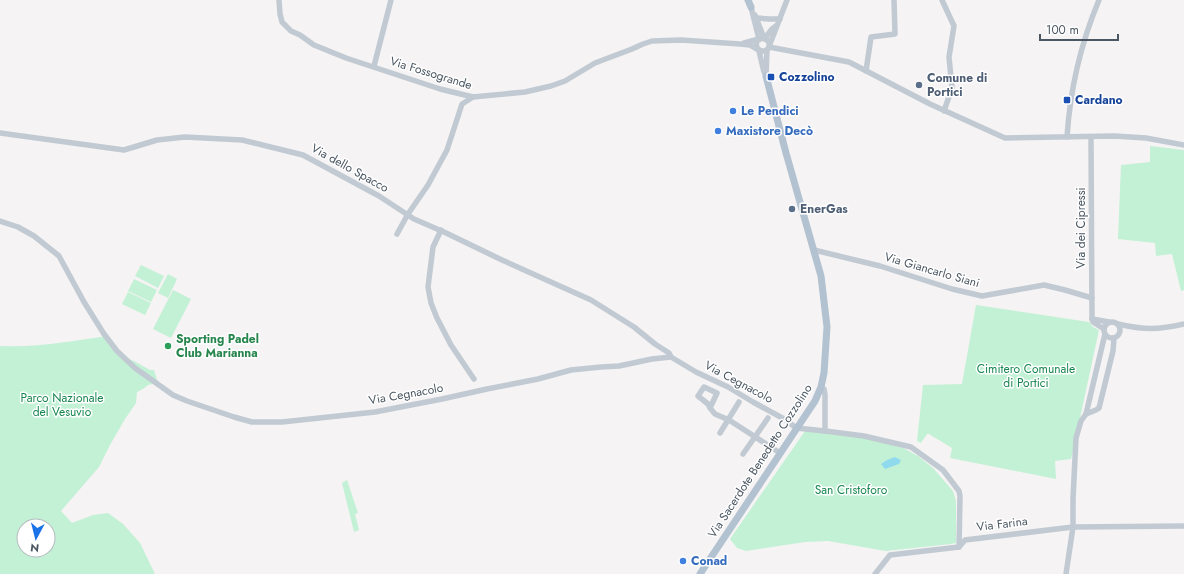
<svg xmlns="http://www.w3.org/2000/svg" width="1184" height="574" font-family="Jost,sans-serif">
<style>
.green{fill:#c3f1d5;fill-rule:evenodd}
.water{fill:#90daee}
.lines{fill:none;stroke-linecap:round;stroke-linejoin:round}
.minor{stroke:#c1cad2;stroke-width:5.5}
.major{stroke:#b3c2d1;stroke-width:7}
.transit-dot{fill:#1a4fb4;stroke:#fff;stroke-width:1.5}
.service-dot{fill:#5c6f8a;stroke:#fff;stroke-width:1.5}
.shop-dot{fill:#3f7fe0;stroke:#fff;stroke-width:1.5}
.leisure-dot{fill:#2e9e5b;stroke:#fff;stroke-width:1.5}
.labels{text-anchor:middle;stroke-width:3;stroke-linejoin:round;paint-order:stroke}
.street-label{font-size:12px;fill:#4a5661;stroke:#fff}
.transit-label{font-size:12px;font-weight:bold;fill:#164399;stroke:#fff;text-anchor:start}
.service-label{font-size:12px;font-weight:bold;fill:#4e5e75;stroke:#fff;text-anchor:start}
.shop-label{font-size:12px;font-weight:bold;fill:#366cbe;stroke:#fff;text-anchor:start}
.leisure-label{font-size:12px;font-weight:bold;fill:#27864d;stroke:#fff;text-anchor:start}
.park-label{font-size:12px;fill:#17864f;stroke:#fff}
</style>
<rect width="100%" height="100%" fill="#f5f3f3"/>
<g class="green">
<path d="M1150,146L1184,150V290L1181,291L1172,254L1156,256L1155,243L1118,239L1121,165L1150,162Z"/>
<path d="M141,265L164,276L158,288L135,276Z"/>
<path d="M168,274L177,279L168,298L158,293Z"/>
<path d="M134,279L157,290L151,302L128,291Z"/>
<path d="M173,290L191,299L171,338L153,329Z"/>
<path d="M128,292L151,303L145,315L122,304Z"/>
<path d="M976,305L1089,322L1093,327L1099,330L1072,455L1071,459L1055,461L1056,479L950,458L952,448L929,434H927L921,443L917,441L923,385L962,384Z"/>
<path d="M107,336L123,357L134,361L150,370H154L158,383L148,385L143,389L137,392L136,403L125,419L110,445L99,467L61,511L72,523L93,515L108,513L123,524L140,543L155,574H0V346C36,348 72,341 107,336ZM24,526H48V550H24Z"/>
<path d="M805,431L863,437L903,448L918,456L933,468L953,491L956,501V543L951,544L886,551L828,541L805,542L746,551L737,548L730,539Z"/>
<path d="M347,480L358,513L355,514L359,530L354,532L342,483Z"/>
</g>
<path class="water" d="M895,457L901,460L899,464L885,469L881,464L887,460Z"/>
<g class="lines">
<g class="minor">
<path d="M279,0L280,14L282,22L291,31L300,35L314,45L346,58L440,89L473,97L525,92L551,86L565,81L595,63L632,49L643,44L652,41L681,40L740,44L750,45L757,49"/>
<path d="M942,0L954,26L949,57L952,88L944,111"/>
<path d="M755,15L764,38"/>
<path d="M757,18L769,19H780"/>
<path d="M765,38L772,29L776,26"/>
<path d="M744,43L759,39L751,7"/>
<path d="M770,44L767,40L762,38L757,41C754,49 762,54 768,49L787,0"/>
<path d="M769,47L849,62L930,104L1005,138L1114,136L1146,138L1184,145"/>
<path d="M759,51L764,72"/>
<path d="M374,66L391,0"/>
<path d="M866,71L871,37L895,34L894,0"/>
<path d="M766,76L767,50"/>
<path d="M0,133L124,150L157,140L185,137L242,140L303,155L379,196L414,219L444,232L502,260L591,300L634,327L655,344L669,353L671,357L696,372L728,387L753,402L786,420L796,428L825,431L864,436L911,447L943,470L959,491L960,496L959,547"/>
<path d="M1067,137C1070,90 1081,43 1099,0"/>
<path d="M1091,137L1092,319L1093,322L1104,329"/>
<path d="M0,221L18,227L34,236L59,256L84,302L104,334L117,351L135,368L173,395L187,401L234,417L252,422H282L375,412L442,399L487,389L538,379L571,370L601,367L619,366L652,359L671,357"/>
<path d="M441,230L433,247L428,287L431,303L437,318L451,345L474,379"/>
<path d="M397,234L408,214L428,185L447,150L462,104L473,97"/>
<path d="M814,250L880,266L952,289L982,296L1044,285L1065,290L1092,298"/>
<path d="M1092,319L1109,322"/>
<circle cx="1112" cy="330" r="8"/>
<path d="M1118,324C1144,330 1158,330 1184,324"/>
<path d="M1105,334L1086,414L1081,421L1076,438L1073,499V527L1184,526"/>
<path d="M821,387L824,389L825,395V431"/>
<path d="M710,408L708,404L698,396L704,387L717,393L710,408L715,414L729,420L780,453"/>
<path d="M1086,414L1096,410L1099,408L1113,351L1114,338"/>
<path d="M720,433L739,402"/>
<path d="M743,454L768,418"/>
<path d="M875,574L890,555L959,547L965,540L1073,527L1066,574"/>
</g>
<g class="major">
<path d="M748,0L751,7"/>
<path d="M700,574L815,401L821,387L824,373L827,327L821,276L786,153L766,76"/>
</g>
</g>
<g class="transit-dot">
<rect x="767" y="73" width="8" height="8" rx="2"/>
<rect x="1063" y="96" width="8" height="8" rx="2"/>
</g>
<g class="service-dot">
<circle cx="919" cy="85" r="4"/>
<circle cx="792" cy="209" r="4"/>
</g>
<g class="shop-dot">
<circle cx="733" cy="111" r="4"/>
<circle cx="718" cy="131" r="4"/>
<circle cx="683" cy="561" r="4"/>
</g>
<circle class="leisure-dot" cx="168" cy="346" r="4"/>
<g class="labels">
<g class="street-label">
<text transform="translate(431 73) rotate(17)" y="4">Via Fossogrande</text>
<text transform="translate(350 168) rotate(29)" y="4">Via dello Spacco</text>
<text transform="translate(1081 228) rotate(-90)" y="4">Via dei Cipressi</text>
<text transform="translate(932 270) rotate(16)" y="4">Via Giancarlo Siani</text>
<text transform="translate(739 382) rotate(28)" y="4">Via Cegnacolo</text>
<text transform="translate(406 394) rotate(-10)" y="4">Via Cegnacolo</text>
<text transform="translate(760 461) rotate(-57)" y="4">Via Sacerdote Benedetto Cozzolino</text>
<text transform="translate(1002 524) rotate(-7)" y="4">Via Farina</text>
</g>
<g class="transit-label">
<text x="779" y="81">Cozzolino</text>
<text x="1075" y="104">Cardano</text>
</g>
<g class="service-label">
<text x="927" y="82">Comune di<tspan x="927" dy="14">Portici</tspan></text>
<text x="800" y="213">EnerGas</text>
</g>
<g class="shop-label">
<text x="741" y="115">Le Pendici</text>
<text x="726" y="135">Maxistore Decò</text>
<text x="691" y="565">Conad</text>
</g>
<g class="leisure-label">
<text x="176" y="343">Sporting Padel<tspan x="176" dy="14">Club Marianna</tspan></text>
</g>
<g class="park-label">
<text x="1026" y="373">Cimitero Comunale<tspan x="1026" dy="14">di Portici</tspan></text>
<text x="62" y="402">Parco Nazionale<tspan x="62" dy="14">del Vesuvio</tspan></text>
<text x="851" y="494">San Cristoforo</text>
</g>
</g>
<g transform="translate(36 538) rotate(187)"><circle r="19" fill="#ffffff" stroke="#b7bbc0"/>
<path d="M0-3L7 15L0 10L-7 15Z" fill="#1a73e8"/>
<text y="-6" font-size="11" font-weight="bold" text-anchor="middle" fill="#4a5661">N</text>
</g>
<path d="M1040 34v6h78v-6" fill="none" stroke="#4a5661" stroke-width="2"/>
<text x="1046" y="34" font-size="12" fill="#4a5661" stroke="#ffffff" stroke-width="3" paint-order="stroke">100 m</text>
</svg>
